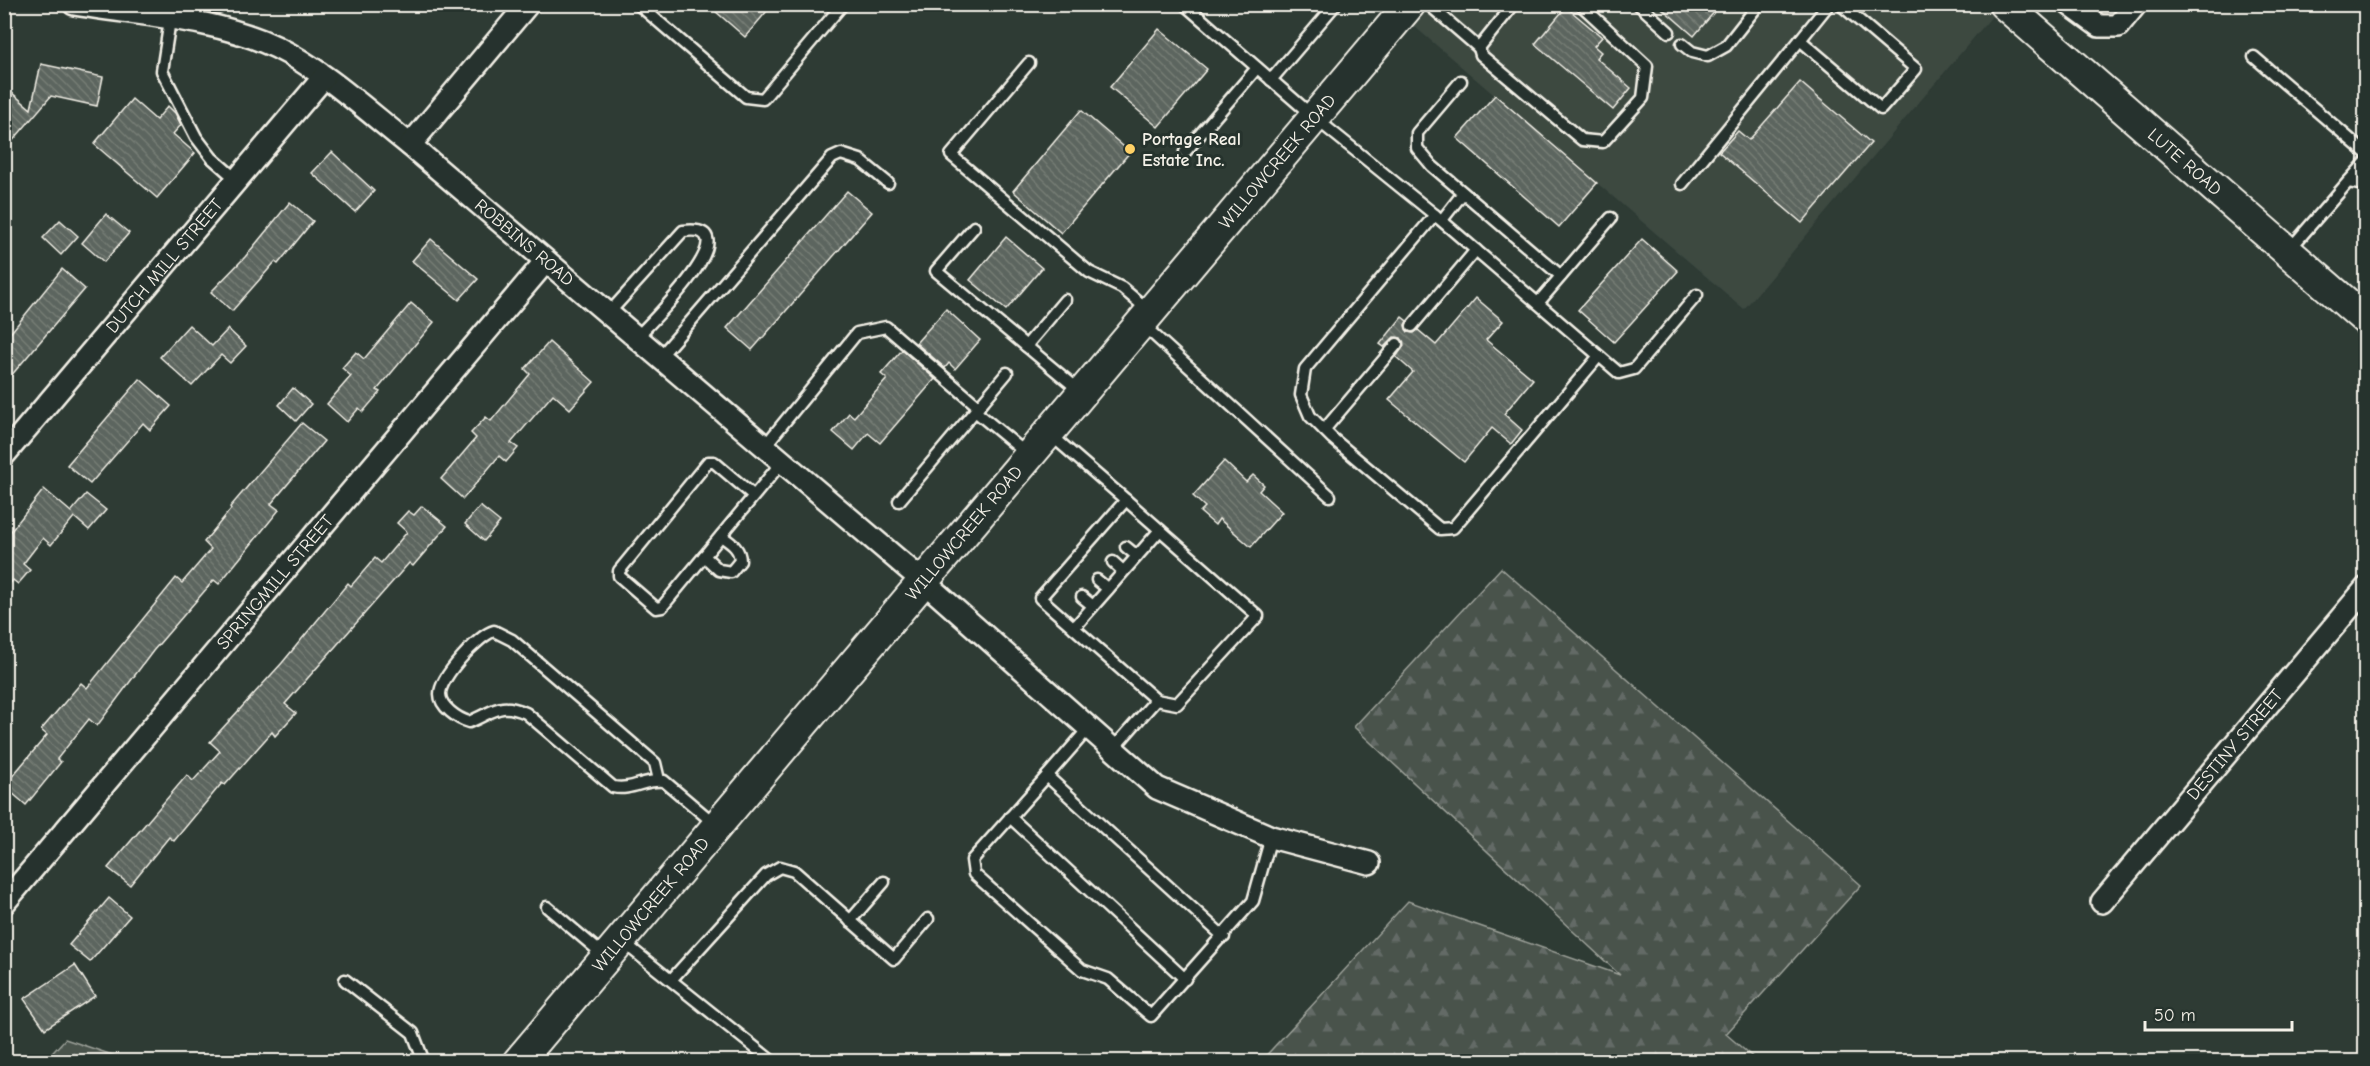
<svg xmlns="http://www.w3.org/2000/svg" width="2370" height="1066" font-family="'Comic Neue',sans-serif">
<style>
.built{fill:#3c4841}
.forest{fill:url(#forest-firs);stroke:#9ea29a;stroke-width:1.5}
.building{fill:url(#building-back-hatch);stroke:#f4f1e8;stroke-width:1.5}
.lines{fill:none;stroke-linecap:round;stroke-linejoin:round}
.lane-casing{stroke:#f4f1e8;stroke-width:15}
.street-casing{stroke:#f4f1e8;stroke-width:26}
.secondary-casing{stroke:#f4f1e8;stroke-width:34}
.lane{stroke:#26332d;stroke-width:10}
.street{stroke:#26332d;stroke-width:21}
.secondary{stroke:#26332d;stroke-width:30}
.poi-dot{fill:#ffd166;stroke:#26332d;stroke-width:2}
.labels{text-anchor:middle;stroke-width:6;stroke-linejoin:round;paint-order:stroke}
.poi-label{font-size:18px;font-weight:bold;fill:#f4f1e8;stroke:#26332d;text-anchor:start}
.street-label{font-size:18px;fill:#f4f1e8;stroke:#26332d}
</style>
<defs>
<pattern id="forest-firs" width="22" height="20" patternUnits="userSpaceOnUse" patternTransform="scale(1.5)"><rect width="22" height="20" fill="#48524c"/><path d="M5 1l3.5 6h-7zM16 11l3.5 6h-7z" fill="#636b66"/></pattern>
<pattern id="building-back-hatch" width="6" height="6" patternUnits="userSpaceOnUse" patternTransform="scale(1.5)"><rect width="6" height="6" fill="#5c655e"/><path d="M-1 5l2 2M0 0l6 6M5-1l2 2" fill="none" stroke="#747c75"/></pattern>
</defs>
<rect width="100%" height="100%" fill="#2e3b34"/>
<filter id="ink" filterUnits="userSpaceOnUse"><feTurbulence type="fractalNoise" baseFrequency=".0167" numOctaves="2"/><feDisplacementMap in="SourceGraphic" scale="12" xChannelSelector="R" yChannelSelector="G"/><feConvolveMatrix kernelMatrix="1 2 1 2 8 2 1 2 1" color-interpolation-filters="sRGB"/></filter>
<g filter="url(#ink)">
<path class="built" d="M1422,4H1995L1999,8L1744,309L1408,21Z"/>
<g class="forest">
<path d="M1501,568L1861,885L1726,1034L1757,1061H1261L1408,901L1620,975L1354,727Z"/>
<path d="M65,1039L130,1061H45Z"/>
</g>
<g class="building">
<path d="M707,4H773L745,37Z"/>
<path d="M1657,4H1721L1694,36Z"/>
<path d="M1566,7L1602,37L1594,46L1601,52L1596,58L1631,88L1613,110L1535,44Z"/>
<path d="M1159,29L1207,69L1158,127L1110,87Z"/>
<path d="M41,64L103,77L97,106L51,96L4,151V86L31,109Z"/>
<path d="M1800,82L1871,143L1802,223L1719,152L1738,131L1749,140Z"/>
<path d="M1495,95L1597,183L1559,227L1457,138Z"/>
<path d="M132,99L156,120L168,106L175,113L181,125L173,134L195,153L157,198L94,144Z"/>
<path d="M1081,110L1130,152L1061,233L1013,191Z"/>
<path d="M332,152L374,191L355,212L312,173Z"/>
<path d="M847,191L872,212L752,350L727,328Z"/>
<path d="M290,202L313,221L278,264L275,262L232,311L211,292L245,257Z"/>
<path d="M106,214L129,233L104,262L82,243Z"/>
<path d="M60,220L78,236L61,255L43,238Z"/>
<path d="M1006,237L1042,268L1006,310L970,280Z"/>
<path d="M431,239L478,279L459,300L412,261Z"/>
<path d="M1642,239L1678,271L1614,342L1578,310Z"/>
<path d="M62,269L85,289L4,384V341Z"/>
<path d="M1476,298L1503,321L1486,340L1533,379L1504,414L1522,430L1511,444L1492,428L1464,462L1389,400L1413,372L1396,357L1404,346L1401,338L1394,337L1384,347L1380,344L1402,317L1407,321L1405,325L1408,332L1414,333L1418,330L1436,345Z"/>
<path d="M411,303L434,322L377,390L380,392L363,412L359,408L347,422L327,404L351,376L342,368L356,352L364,359Z"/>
<path d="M946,309L980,340L955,369L949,363L945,368L916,343Z"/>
<path d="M189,325L212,346L228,329L246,346L230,363L221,355L192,386L160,357Z"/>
<path d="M549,342L594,382L570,409L553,394L511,443L518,448L506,462L499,456L463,499L441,479L476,438L471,433L486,417L491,421L530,374L525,369Z"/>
<path d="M902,350L935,379L880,443L868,433L854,450L833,432L849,413L854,417L887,379L881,374Z"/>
<path d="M140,379L171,406L150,430L143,423L90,484L67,465Z"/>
<path d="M293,388L311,404L296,421L279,405Z"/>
<path d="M302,423L324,441L271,504L279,510L219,584L214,580L153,651L97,726L89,719L57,759L61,762L26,805L4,786L47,735L41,730L81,683L87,688L176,578L182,583L211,549L204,542L231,509L230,507Z"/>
<path d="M1224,461L1246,482L1253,475L1264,485L1259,491L1282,512L1251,547L1219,519L1215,525L1200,512L1205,507L1193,496Z"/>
<path d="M44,489L71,512L86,494L106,510L89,530L74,517L51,545L43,538L23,564L30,570L18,584L13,580L4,591V540Z"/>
<path d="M422,506L447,526L413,566L409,563L285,704L296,713L275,736L272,732L225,785L222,783L174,841L169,837L130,885L108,868L187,775L193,781L220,751L210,742L282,663L348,583L351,586L375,558L381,563L407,532L397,523L408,511L414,515Z"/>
<path d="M480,506L500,522L484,541L465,524Z"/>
<path d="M109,898L130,916L90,962L69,945Z"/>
<path d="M75,965L95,996L45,1029L24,999Z"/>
</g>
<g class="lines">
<defs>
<g id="lane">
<path d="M638,4L746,97L763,99L843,4"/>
<path d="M1184,4L1315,118L1435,215L1619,373L1634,369L1697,295"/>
<path d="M1428,4L1479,48L1514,4"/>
<path d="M1638,4L1669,32"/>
<path d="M1829,4L1800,40L1881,109L1916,69L1840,4"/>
<path d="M170,20L162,71L196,137L212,158L237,180"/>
<path d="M1682,44L1692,52L1708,56L1726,46L1759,4"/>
<path d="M1479,48L1481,55L1582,140L1603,142L1643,98L1647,66L1580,4"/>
<path d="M2254,57L2366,153"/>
<path d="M1029,63L951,155L1089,272L1122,288L1148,310"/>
<path d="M1271,80L1336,4"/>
<path d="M1461,81L1417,133V148L1432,166L1561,276"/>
<path d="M1185,152L1257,68"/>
<path d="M2348,182L2366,162"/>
<path d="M1682,184L1800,40"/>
<path d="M1435,215L1305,369L1301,395L1310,416L1332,438L1440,529L1453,528L1599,356"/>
<path d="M1442,220L1463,193"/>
<path d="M974,227L936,271L1080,391"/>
<path d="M2289,250L2348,182L2366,185"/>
<path d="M1538,303L1611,218"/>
<path d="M608,314L683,231C755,222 647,326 636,338"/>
<path d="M1142,324L1330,496"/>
<path d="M1412,326L1476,250"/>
<path d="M1026,346L1065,300"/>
<path d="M659,358L832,158L841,154L860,160L888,183"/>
<path d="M975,411L1007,373"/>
<path d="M1324,430L1397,344"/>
<path d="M1051,435L1126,500L1040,598L1156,700L1112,750"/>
<path d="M764,447L857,333L886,327L979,407"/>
<path d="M754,496L714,462H708L619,571V576L656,608L662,607L782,462"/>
<path d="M1126,500L1258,616L1177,704L1156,700"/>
<path d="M899,501L975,411L1027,454"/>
<path d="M1126,547L1137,556"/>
<path d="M704,556L719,570L731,572L740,561C740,548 731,543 721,536"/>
<path d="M1113,562L1123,571"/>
<path d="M1097,580L1108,589"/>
<path d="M1082,597L1093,606"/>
<path d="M1074,628L1160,530"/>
<path d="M1047,776L1088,729"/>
<path d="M659,780L655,763L512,640L494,631C479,635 440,677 440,694C440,707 458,719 469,722C494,712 499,701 526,713L613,787C632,791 646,778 664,781L716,825"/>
<path d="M1010,817L1185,979"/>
<path d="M547,907L606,957"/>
<path d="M850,921L884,882"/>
<path d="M1224,937L1047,776L972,860L974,874L1082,970L1108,979L1151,1016L1253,901L1271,837"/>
<path d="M623,942L773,1062"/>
<path d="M345,980L413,1033L424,1062"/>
<path d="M671,980L766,875L780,867L794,871L894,959L928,919"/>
</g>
<g id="street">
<path id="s1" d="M74,4C140,15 215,18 276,47C325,71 367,111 410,145L924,582L1157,788L1271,837L1369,863"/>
<path d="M2069,4L2099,26H2118L2136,4"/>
<path d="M410,145L528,4"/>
<path id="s2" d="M4,455L324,77"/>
<path id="s3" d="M2102,902L2366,588"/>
<path id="s4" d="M4,903L545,262"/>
</g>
<g id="secondary">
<path id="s5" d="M2004,4L2366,320"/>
<path id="s6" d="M518,1062L1410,4"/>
</g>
</defs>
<use href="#lane" class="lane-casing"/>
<use href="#street" class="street-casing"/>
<use href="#secondary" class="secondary-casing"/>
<use href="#lane" class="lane"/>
<use href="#street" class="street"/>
<use href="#secondary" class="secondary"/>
</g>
</g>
<circle class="poi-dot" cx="1130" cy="149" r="6"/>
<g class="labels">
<g class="poi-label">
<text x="1142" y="145">Portage Real<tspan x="1142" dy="21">Estate Inc.</tspan></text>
</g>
<g class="street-label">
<text dy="6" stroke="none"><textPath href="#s6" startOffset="1178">WILLOWCREEK ROAD</textPath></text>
<text dy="6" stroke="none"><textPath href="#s5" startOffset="240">LUTE ROAD</textPath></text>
<text dy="6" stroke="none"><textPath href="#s1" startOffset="524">ROBBINS ROAD</textPath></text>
<text dy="6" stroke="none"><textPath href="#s2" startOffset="248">DUTCH MILL STREET</textPath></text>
<text dy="6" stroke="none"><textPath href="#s6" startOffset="692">WILLOWCREEK ROAD</textPath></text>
<text dy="6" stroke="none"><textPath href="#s4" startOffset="420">SPRINGMILL STREET</textPath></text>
<text dy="6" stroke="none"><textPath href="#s3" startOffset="206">DESTINY STREET</textPath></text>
<text dy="6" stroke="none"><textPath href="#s6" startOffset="206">WILLOWCREEK ROAD</textPath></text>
</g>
</g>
<rect width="2370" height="1066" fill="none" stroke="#26332d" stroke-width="24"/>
<rect x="12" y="12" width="2346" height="1042" fill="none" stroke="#f4f1e8" stroke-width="2" filter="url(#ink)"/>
<path d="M2145 1021v9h147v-9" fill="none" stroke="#f4f1e8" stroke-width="3"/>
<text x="2154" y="1021" font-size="18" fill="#f4f1e8" stroke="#26332d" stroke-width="4.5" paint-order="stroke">50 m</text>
</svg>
